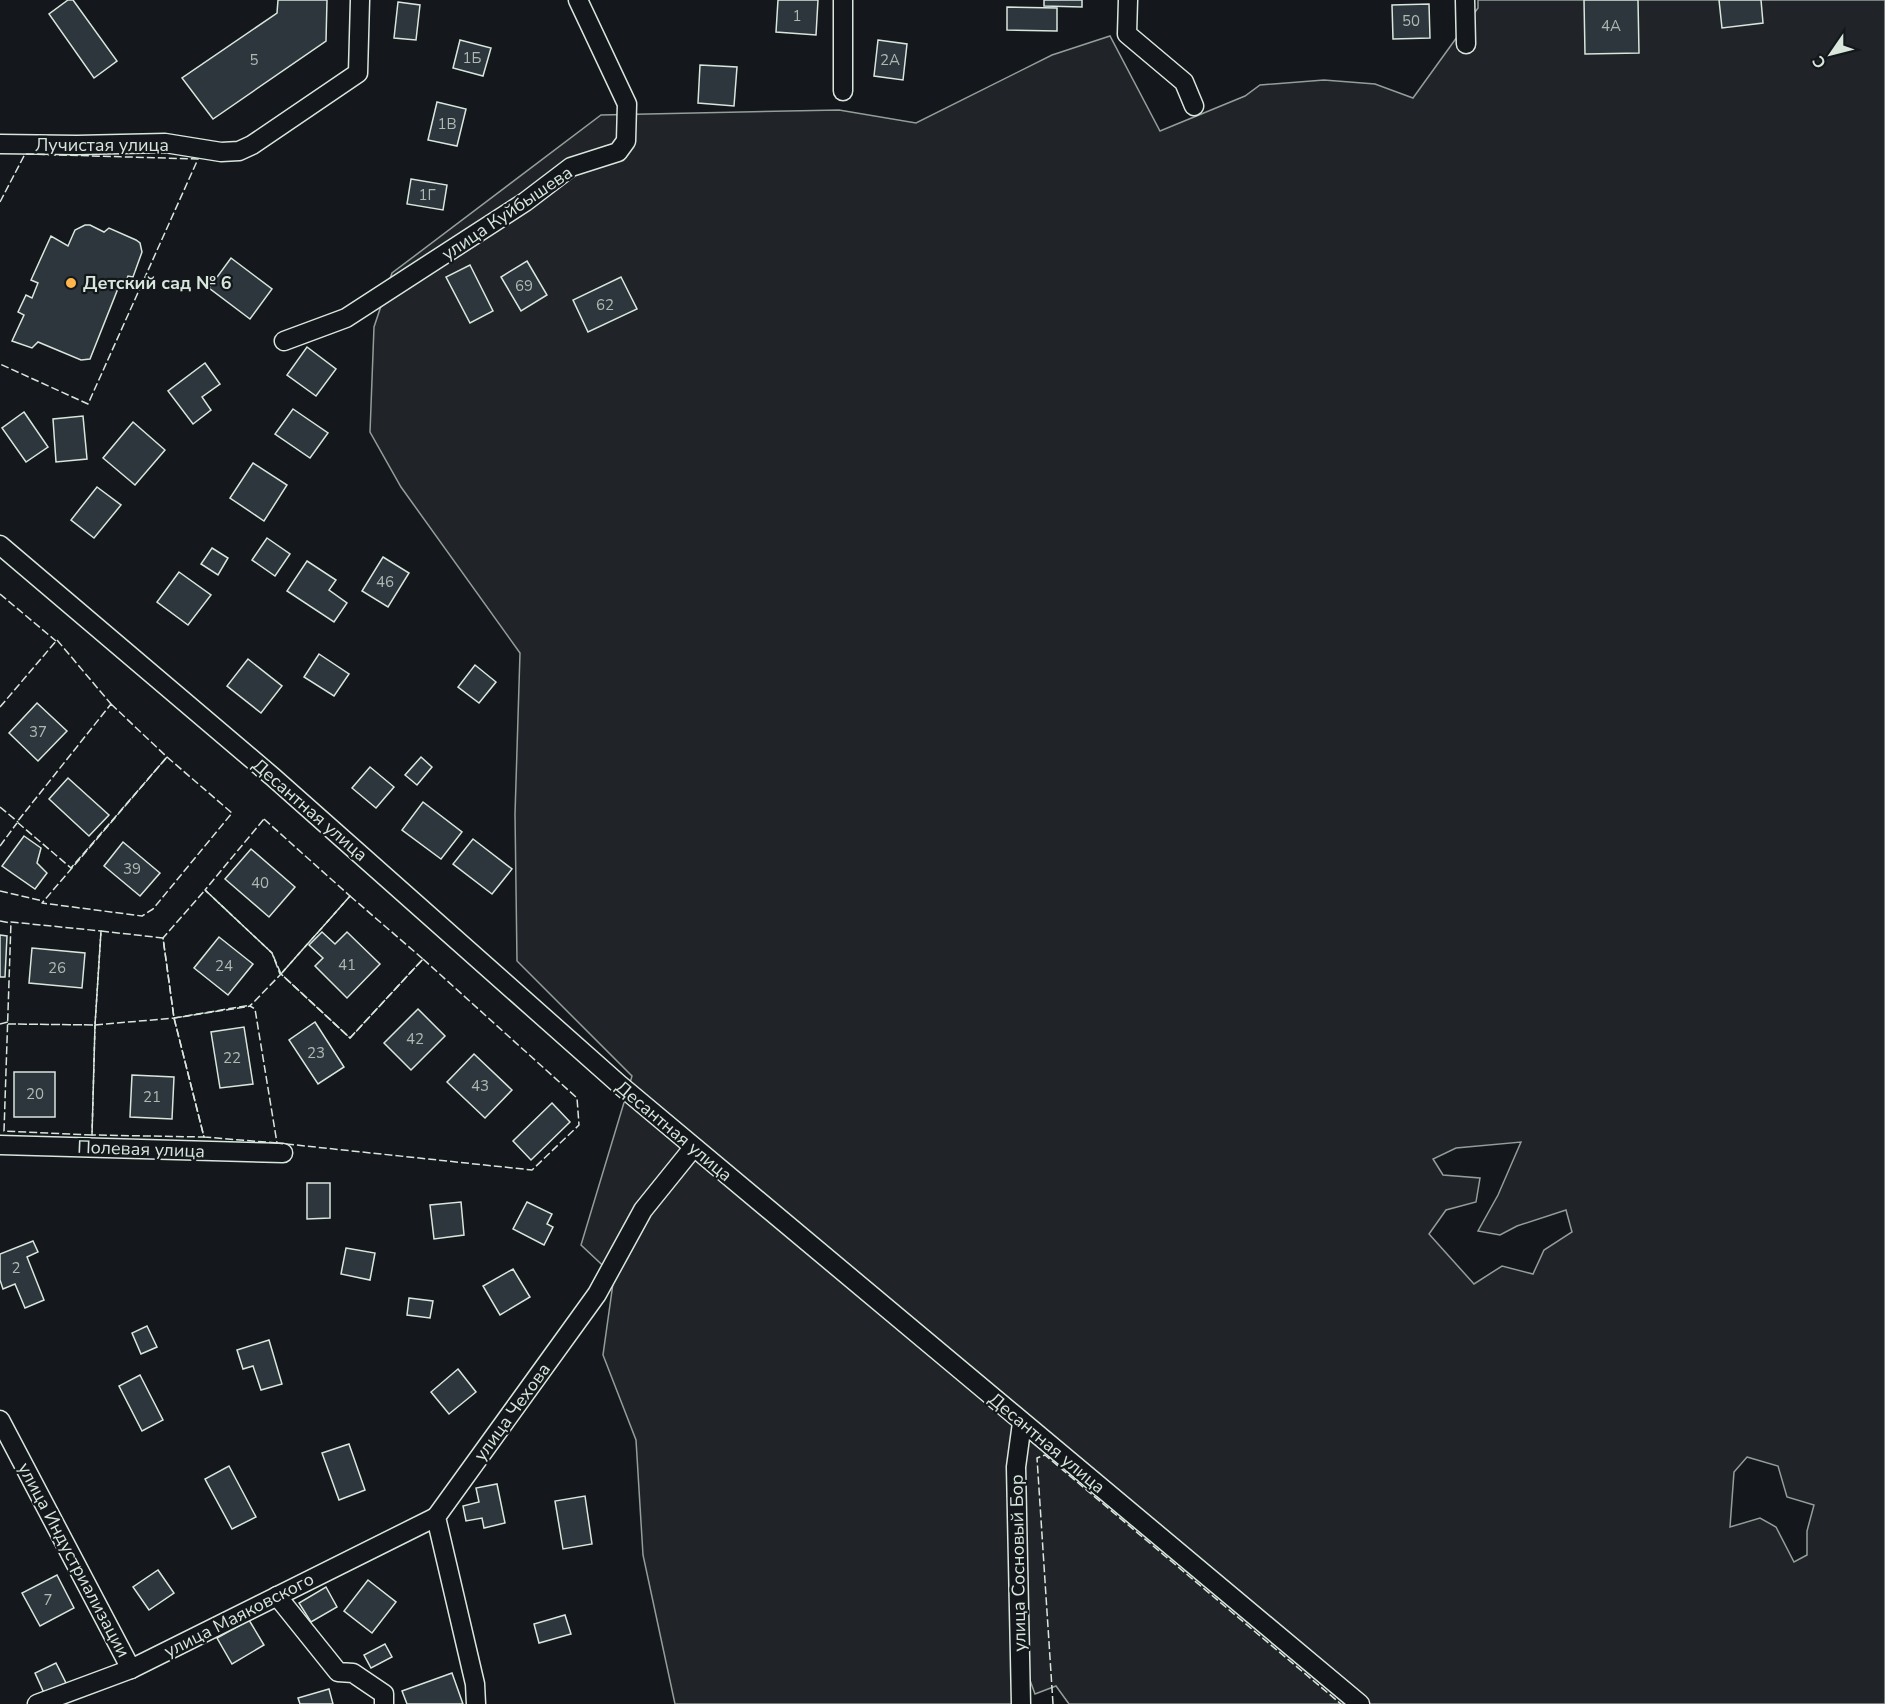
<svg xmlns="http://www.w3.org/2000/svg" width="1885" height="1704" font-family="'Nunito Sans',sans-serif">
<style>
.green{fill:#202428;stroke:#939e99;stroke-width:1.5;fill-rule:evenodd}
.building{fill:#2c363c;stroke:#d8e6dc;stroke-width:1.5}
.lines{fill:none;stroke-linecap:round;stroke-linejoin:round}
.street-casing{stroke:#d8e6dc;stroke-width:21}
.street{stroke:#14181c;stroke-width:18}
.fence{stroke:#d8e6dc;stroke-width:1.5;stroke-dasharray:8 3;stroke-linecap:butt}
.poi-dot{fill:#ffb74d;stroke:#14181c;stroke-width:2}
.labels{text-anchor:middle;stroke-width:4.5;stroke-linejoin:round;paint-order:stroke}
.number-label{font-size:15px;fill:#adbab4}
.street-label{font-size:18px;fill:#d8e6dc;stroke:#14181c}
.poi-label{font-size:18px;font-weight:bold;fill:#d8e6dc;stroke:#14181c;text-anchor:start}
</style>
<rect width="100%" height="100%" fill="#14181c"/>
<path class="green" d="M1478,0H1885V1704H1069L1056,1686L1035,1694L1031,1683L1025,1704H675L643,1555L636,1440L603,1355L614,1276L581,1245L632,1076L517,961L515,814L520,653L401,487L370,432L374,327L392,273L601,115L839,110L916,123L1052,55L1110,36L1160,131L1245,96L1260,85L1324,80L1375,84L1413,98L1478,8ZM1521,1142L1498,1195L1478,1231L1500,1235L1517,1226L1566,1210L1572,1232L1544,1250L1533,1274L1502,1266L1474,1284L1429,1234L1446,1210L1476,1202L1480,1178L1443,1175L1433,1159L1456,1148ZM1747,1457L1778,1466L1787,1497L1814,1505L1807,1531V1555L1794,1562L1776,1527L1760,1518L1730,1527L1734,1472Z"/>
<g class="building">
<path d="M68,0H73L117,61L94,78L49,14Z"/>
<path d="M278,0H327L326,41L213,119L182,78L277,13Z"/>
<path d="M778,0H818L816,35L776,32Z"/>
<path d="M1044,0H1082V7L1044,6Z"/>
<path d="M1584,0H1638L1639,53L1585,54Z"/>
<path d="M1719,0H1761L1763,23L1722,28Z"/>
<path d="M398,2L420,5L416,40L394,38Z"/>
<path d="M1429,4L1430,38L1393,39L1392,5Z"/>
<path d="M1007,7L1057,8V31L1007,30Z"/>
<path d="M460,40L491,48L483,76L453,68Z"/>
<path d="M878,40L907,44L903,80L874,76Z"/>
<path d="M700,65L737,67L734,106L698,103Z"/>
<path d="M437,102L466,109L457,146L428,140Z"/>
<path d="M411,179L447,185L443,210L407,204Z"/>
<path d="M85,225H90L104,232L109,228L136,240L140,243L142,252L133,277L128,276L123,287L119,286L90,359L81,360L38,342L32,348L12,341L24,315L18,312L26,295L32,298L38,283L31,280L51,236L68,246L75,230Z"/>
<path d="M231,258L272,289L250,319L209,288Z"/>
<path d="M527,261L547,295L521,311L501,277Z"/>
<path d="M470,265L493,311L470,323L446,277Z"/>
<path d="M621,277L637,309L588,332L573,300Z"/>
<path d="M307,347L336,369L316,396L287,375Z"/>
<path d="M205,363L220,384L202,397L211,410L193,424L168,391Z"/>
<path d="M293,409L328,433L310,458L275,434Z"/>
<path d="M24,412L48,447L26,462L2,428Z"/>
<path d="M83,416L87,459L56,462L53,419Z"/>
<path d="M133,422L165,450L135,485L103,458Z"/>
<path d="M253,463L287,485L264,521L230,498Z"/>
<path d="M97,487L121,505L94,538L71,520Z"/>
<path d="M267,538L290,554L275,576L252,560Z"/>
<path d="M212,548L228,558L218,575L201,564Z"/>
<path d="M383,557L409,573L388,607L362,591Z"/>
<path d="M307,561L336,580L329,590L347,603L334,622L287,591Z"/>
<path d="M179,572L211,595L188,625L157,602Z"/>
<path d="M319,654L349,674L334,696L304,677Z"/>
<path d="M248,659L282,686L261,713L227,686Z"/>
<path d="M475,665L496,682L479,703L458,687Z"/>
<path d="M37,703L67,731L38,761L9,733Z"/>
<path d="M421,757L432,767L417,785L405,775Z"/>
<path d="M370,767L394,787L376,808L352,788Z"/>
<path d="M68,778L109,815L89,836L49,799Z"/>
<path d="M423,802L462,832L441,859L402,830Z"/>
<path d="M24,836L41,848L37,863L47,873L35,889L2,866Z"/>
<path d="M473,839L512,869L492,894L453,864Z"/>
<path d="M123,842L160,873L140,896L104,866Z"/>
<path d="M251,849L295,887L269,917L225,879Z"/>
<path d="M322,932L335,944L347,932L380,964L347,998L315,966L323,958L309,945Z"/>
<path d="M0,935L7,936L5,977H0Z"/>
<path d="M219,937L253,964L228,995L194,968Z"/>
<path d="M32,948L85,953L82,988L29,983Z"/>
<path d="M418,1009L445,1036L411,1070L384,1043Z"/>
<path d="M315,1022L344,1067L318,1084L289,1040Z"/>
<path d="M244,1027L253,1084L220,1088L211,1032Z"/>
<path d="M474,1054L512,1090L485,1118L447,1082Z"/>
<rect x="14" y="1072" width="41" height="45"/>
<path d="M132,1075L174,1077L172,1119L130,1117Z"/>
<path d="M552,1103L570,1122L531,1160L513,1141Z"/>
<path d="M307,1183H330V1218L307,1219Z"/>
<path d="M461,1202L464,1235L434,1239L430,1205Z"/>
<path d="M527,1202L552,1214L547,1224L553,1227L544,1245L513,1229Z"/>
<path d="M33,1241L38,1252L27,1257L44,1300L25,1308L15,1284L3,1289L0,1280V1254Z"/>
<path d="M346,1248L375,1253L370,1280L341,1274Z"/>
<path d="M513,1269L530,1297L500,1315L483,1286Z"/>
<path d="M409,1298L433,1301L430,1318L407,1315Z"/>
<path d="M147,1326L157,1347L141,1354L132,1333Z"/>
<path d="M269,1340L282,1384L261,1390L253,1366L243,1369L237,1350Z"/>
<path d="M458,1369L476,1392L449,1414L431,1392Z"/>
<path d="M140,1375L163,1420L142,1431L119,1386Z"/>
<path d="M349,1444L365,1490L339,1500L322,1453Z"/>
<path d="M229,1466L256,1517L232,1529L205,1479Z"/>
<path d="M497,1484L505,1523L484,1528L482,1518L466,1521L463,1506L479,1502L476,1488Z"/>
<path d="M585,1496L592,1544L563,1549L555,1501Z"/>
<path d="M158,1570L174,1593L149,1610L133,1587Z"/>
<path d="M57,1575L74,1608L40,1626L22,1593Z"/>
<path d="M368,1580L396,1602L372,1633L344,1611Z"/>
<path d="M326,1587L337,1607L311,1622L299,1603Z"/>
<path d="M565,1615L571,1634L539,1643L534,1624Z"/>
<path d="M249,1620L264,1645L232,1664L217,1638Z"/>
<path d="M385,1644L392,1657L371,1668L364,1655Z"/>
<path d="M56,1663L66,1683L44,1693L35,1673Z"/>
<path d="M452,1673L463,1704H407L402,1691Z"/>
<path d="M329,1689L333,1704H300L298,1698Z"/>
</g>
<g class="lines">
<defs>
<g id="street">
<path d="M1128,0L1127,34L1184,82L1194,106"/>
<path d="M1465,0L1466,44"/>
<path d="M843,91V0"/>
<path d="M0,144L77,145L165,143L221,152L239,151L252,145L358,73L360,0"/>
<path d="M284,341L346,318L525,202L571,167L618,152L626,141L627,104L578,0"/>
<path d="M0,545L273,777L620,1085L1360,1704"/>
<path d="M0,1145L283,1153"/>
<path d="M0,1420L131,1669"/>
<path d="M277,1596L338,1672L353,1673L384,1694V1704"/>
<path d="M37,1704L131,1669L436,1517"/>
<path d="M476,1704L475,1684L436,1517L597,1294L643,1210L693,1148"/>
<path d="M1021,1704L1016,1467L1022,1423"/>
</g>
</defs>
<use href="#street" class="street-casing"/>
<use href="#street" class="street"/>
<g class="fence">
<path d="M0,202L25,154L198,159L88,404L0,364"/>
<path d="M0,594L56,641"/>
<path d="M111,704L167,757L71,868L17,822Z"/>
<path d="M0,707L57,640L111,704"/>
<path d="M167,757L232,813L153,909L142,916L42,903Z"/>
<path d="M0,807L18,822"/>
<path d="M264,819L350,896L281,974L272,953L205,890Z"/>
<path d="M0,846L17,823"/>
<path d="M0,891L43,901"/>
<path d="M350,896L423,959L350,1038L281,974Z"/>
<path d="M0,921L11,923"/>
<path d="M101,931L163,938L174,1018L204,1137L92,1135L95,1025Z"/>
<path d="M423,959L577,1098L579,1125L532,1170L277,1143L255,1009L250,1006L281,974L350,1038Z"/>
<path d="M174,1018L251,1005"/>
<path d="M0,1024L8,1022"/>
<path d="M8,1024L95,1025L101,931L11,922L4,1131L92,1135L95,1025L8,1024"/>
<path d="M95,1025L174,1018L251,1006"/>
<path d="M277,1143L204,1137L174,1018L163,938L205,890L272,953L280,974"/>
<path d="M1053,1704L1037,1458L1045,1455L1341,1704"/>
</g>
</g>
<circle class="poi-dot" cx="71" cy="283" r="6"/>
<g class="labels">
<g class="number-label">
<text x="797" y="21">1</text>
<text x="1411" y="26">50</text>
<text x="1611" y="31">4А</text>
<text x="472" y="63">1Б</text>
<text x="254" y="65">5</text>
<text x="890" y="65">2А</text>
<text x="447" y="129">1В</text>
<text x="427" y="200">1Г</text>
<text x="524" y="291">69</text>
<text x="605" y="310">62</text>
<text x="385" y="587">46</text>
<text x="38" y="737">37</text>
<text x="132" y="874">39</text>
<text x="260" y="888">40</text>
<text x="347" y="970">41</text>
<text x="224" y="971">24</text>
<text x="57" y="973">26</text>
<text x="415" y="1044">42</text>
<text x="316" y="1058">23</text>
<text x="232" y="1063">22</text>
<text x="480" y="1091">43</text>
<text x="35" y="1099">20</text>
<text x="152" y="1102">21</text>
<text x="16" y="1273">2</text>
<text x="48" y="1605">7</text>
</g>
<g class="street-label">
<text x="102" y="151">Лучистая улица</text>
<text transform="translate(507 213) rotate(-34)" y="6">улица Куйбышева</text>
<text transform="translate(310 810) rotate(41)" y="6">Десантная улица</text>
<text transform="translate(674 1131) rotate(40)" y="6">Десантная улица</text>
<text transform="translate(141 1149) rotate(2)" y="6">Полевая улица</text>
<text transform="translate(512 1412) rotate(-54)" y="6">улица Чехова</text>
<text transform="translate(1047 1443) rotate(40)" y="6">Десантная улица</text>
<text transform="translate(74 1560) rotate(62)" y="6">улица Индустриализации</text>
<text transform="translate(1018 1563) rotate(-91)" y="6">улица Сосновый Бор</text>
<text transform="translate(239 1615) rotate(-27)" y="6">улица Маяковского</text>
</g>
<g class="poi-label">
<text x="83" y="289">Детский сад № 6</text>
</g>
</g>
<g transform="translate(1831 54) rotate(235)" stroke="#14181c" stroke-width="4.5" paint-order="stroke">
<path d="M0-4.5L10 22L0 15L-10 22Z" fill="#d8e6dc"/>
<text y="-9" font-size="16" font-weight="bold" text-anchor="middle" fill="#d8e6dc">С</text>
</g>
</svg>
